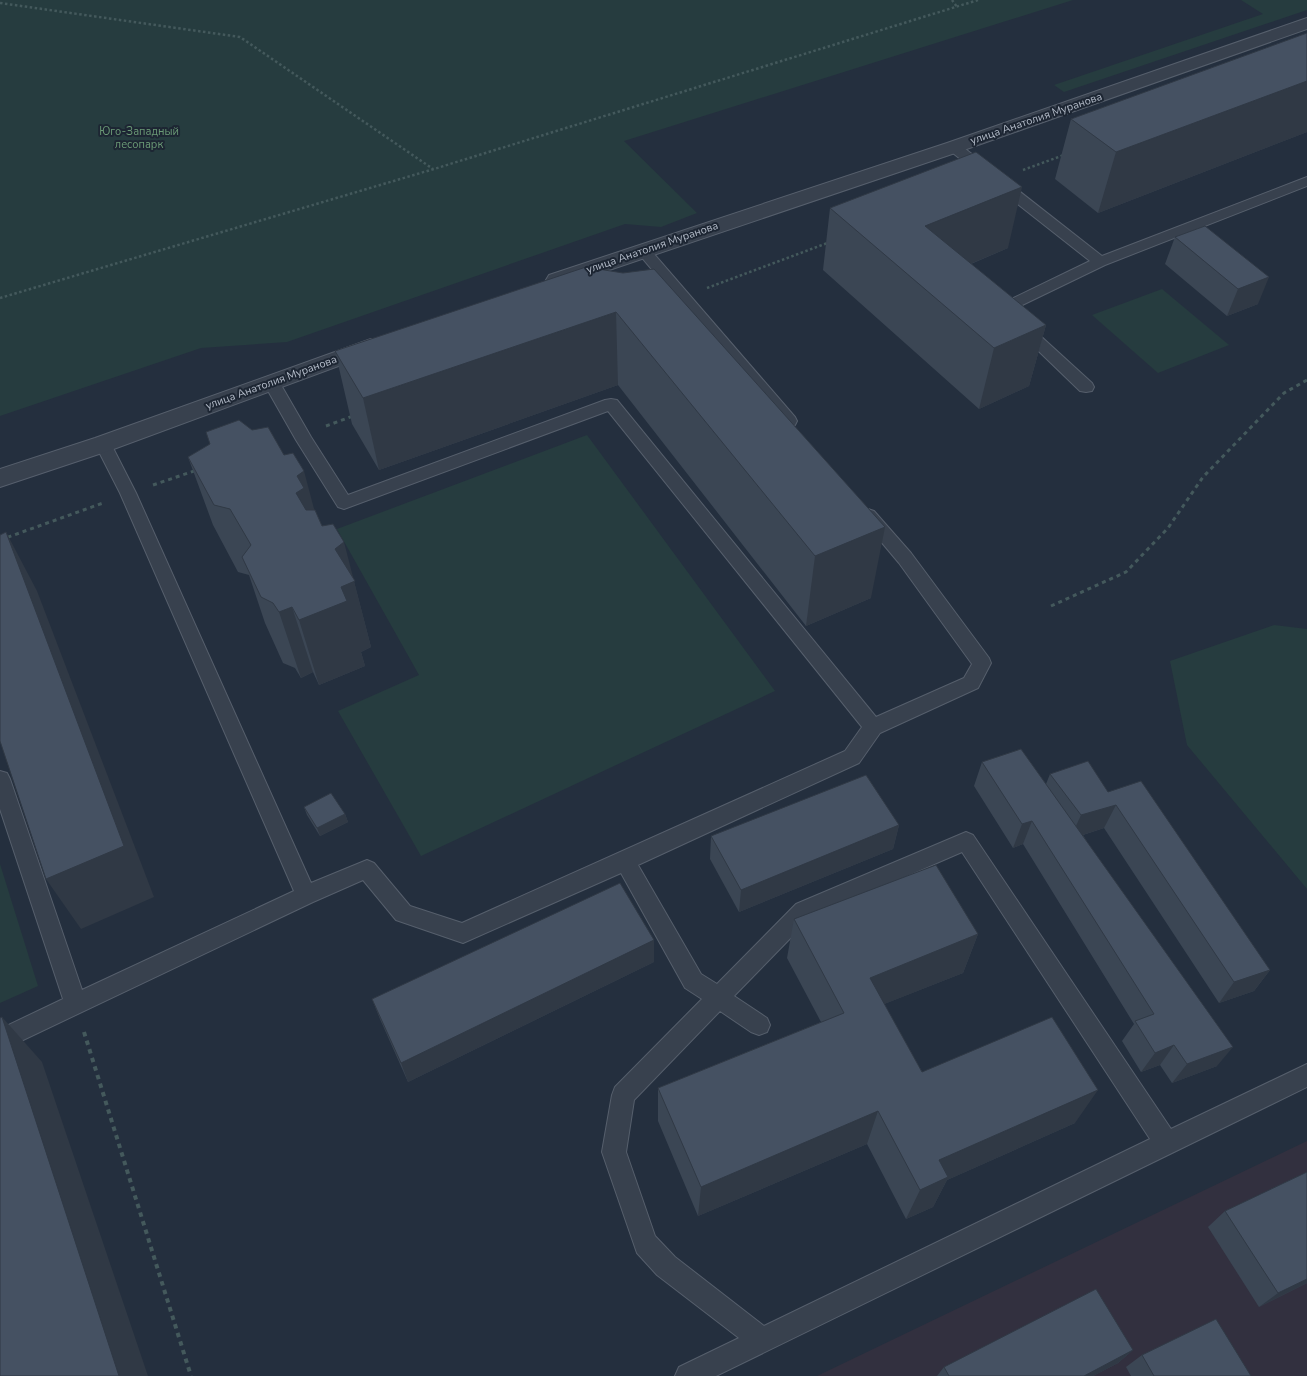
<svg xmlns="http://www.w3.org/2000/svg" width="1307" height="1376" font-family="'Nunito Sans',sans-serif">
<style>
.medical{fill:#32303f}
.green{fill:#263c3f}
.lines{fill:none;stroke-linecap:round;stroke-linejoin:round}
.lane-casing{stroke:#565f6c;stroke-width:2}
.street-casing{stroke:#565f6c;stroke-width:2}
.path-far2{stroke:#44595c;stroke-width:2.5;stroke-dasharray:2.5 2.5;stroke-linecap:butt}
.path-far1{stroke:#44595c;stroke-width:3;stroke-dasharray:4 4;stroke-linecap:butt}
.path{stroke:#44595c;stroke-width:4;stroke-dasharray:4.5 4.5;stroke-linecap:butt}
.lane{fill:#38414e;fill-rule:evenodd}
.street{fill:#38414e;fill-rule:evenodd}
.wall{fill:#3b4654}
.shaded-wall{fill:#303945}
.building{fill:#455162;stroke:#303945}
.labels{text-anchor:middle;stroke-width:4;stroke-linejoin:round;paint-order:stroke}
.far-street-label{font-size:11px;fill:#b4bcc9;stroke:#1d2633}
.far-park-label{font-size:11px;fill:#6b9a76;stroke:#1d2633}
</style>
<rect width="100%" height="100%" fill="#242f3e"/>
<path class="medical" d="M1307,1141V1376H817Z"/>
<g class="green">
<path d="M0,0H1073L624,141L697,213L661,227L625,224L287,342L201,348L0,416Z"/>
<path d="M1241,0H1307V10L1064,92L1054,85L1263,14Z"/>
<path d="M1162,289L1229,345L1158,373L1092,315Z"/>
<path d="M587,435L775,691L421,856L338,711L419,675L337,529Z"/>
<path d="M1274,625L1307,629V889L1187,745L1170,661Z"/>
<path d="M0,864L38,986L0,1003Z"/>
</g>
<g class="lines">
<defs>
<g id="lane">
<path d="M954,143L959,144L1102,256L1307,177V186L1105,265L1012,310L1092,383L1094,387L1092,391L1086,392L1080,391L995,309L997,306L1090,261L949,150L947,147L949,144Z"/>
<path d="M643,246L648,247L795,417L797,421L795,425L789,426L783,425L638,253L636,250L638,247Z"/>
<path d="M271,377L277,378L311,437L348,495L605,400L611,399L617,400L876,717L964,678L972,664L899,563L862,519L859,515L862,511L868,509L874,511L911,553L989,658L991,663L978,688L880,733L859,763L638,865L701,974L717,984L796,904L966,832L973,835L1171,1129L1307,1064V1087L716,1376H675L679,1367L739,1338L657,1275L637,1253L602,1152L612,1095L615,1087L702,999L685,988L621,873L463,943L396,920L363,880L313,902L0,1051V1029L63,999L0,809V771L7,773L10,779L82,990L294,891L120,493L95,444L97,440L103,438L109,440L136,493L311,883L367,860L374,863L410,906L462,923L845,751L862,727L608,411L344,509L338,507L296,440L263,382L265,378ZM962,852L1150,1139L764,1326L675,1257L655,1236L626,1152L634,1100L720,1011L751,1032L759,1035L767,1032L770,1025L767,1018L734,996L810,918Z"/>
</g>
<g id="street">
<path d="M1307,18V29L961,151L565,285L557,287L549,285L546,280L549,275L947,143Z"/>
<path d="M371,339L379,341L382,346L379,351L111,450L0,487V469L95,438Z"/>
</g>
</defs>
<use href="#lane" class="lane-casing"/>
<use href="#street" class="street-casing"/>
<g class="path-far2">
<path d="M952,0L957,7"/>
<path d="M0,3L240,37L433,169"/>
<path d="M1023,170L1064,155"/>
<path d="M707,288L830,242"/>
<path d="M0,298L434,169L978,0"/>
</g>
<g class="path-far1">
<path d="M326,426L353,416"/>
<path d="M153,485L197,470"/>
<path d="M0,540L103,503"/>
<path d="M1051,606L1126,572L1168,528L1203,477L1284,393L1307,380"/>
</g>
<path class="path" d="M84,1032L191,1376"/>
<use href="#lane" class="lane"/>
<use href="#street" class="street"/>
</g>
<g class="wall">
<path d="M1307,33V132L1098,213L1055,179L1071,119Z"/>
<path d="M830,208L1008,248L971,264L1046,325L1029,386L979,409L823,270Z"/>
<path d="M1175,237L1258,304L1227,316L1165,264Z"/>
<path d="M623,273L871,598L806,626L618,385L379,470L352,424L335,351Z"/>
<path d="M210,444L314,510L322,526L353,578L371,647L361,652L365,666L319,685L313,672L301,678L295,668L283,663L265,623L249,575L238,572L213,525L188,457Z"/>
<path d="M982,762L1046,784L1050,774L1108,792L1270,970L1254,991L1219,1003L1104,828L1083,835L1217,1066L1172,1083L1160,1065L1141,1072L1122,1041L1134,1024L1023,844L1013,848L974,786Z"/>
<path d="M304,807L345,814L348,822L320,836L307,815Z"/>
<path d="M899,825L893,849L739,912L710,859L711,836Z"/>
<path d="M794,919L978,934L963,973L884,1004L922,1072L1075,1123L947,1180L933,1207L906,1219L867,1144L698,1216L658,1121V1088L821,1022L787,958Z"/>
<path d="M654,962L408,1082L380,1019L372,999Z"/>
<path d="M1307,1172V1283L1259,1307L1208,1227L1225,1211Z"/>
<path d="M1133,1350L1118,1363L1093,1376H937L944,1367Z"/>
<path d="M1142,1355L1251,1376H1131L1126,1367Z"/>
</g>
<g class="shaded-wall">
<path d="M1307,81V132L1098,213L1116,152Z"/>
<path d="M1022,187L1008,248L920,285L925,226Z"/>
<path d="M1269,277L1258,304L1227,316L1238,289Z"/>
<path d="M616,312L618,385L379,470L363,398Z"/>
<path d="M1046,325L1029,386L979,409L994,348Z"/>
<path d="M304,471L322,539L296,493L297,476Z"/>
<path d="M885,527L871,598L806,626L815,556Z"/>
<path d="M6,532L37,591L154,897L81,929L46,879Z"/>
<path d="M344,542L371,647L361,652L365,666L319,685L299,620L341,587L335,549Z"/>
<path d="M292,607L313,672L301,678L279,612Z"/>
<path d="M1116,805L1104,828L1070,839L1081,815Z"/>
<path d="M345,814L348,822L320,836L317,828Z"/>
<path d="M1032,821L1023,844L1013,848L1022,824Z"/>
<path d="M899,825L893,849L739,912L741,890Z"/>
<path d="M978,934L963,973L859,1014L870,978Z"/>
<path d="M654,940V962L408,1082L401,1063Z"/>
<path d="M1270,970L1254,991L1219,1003L1234,982Z"/>
<path d="M2,1017L42,1062L148,1376H119Z"/>
<path d="M1174,1045L1160,1065L1141,1072L1155,1053Z"/>
<path d="M1233,1047L1217,1066L1172,1083L1187,1064Z"/>
<path d="M1098,1090L1075,1123L947,1180L933,1207L906,1219L920,1190L939,1160Z"/>
<path d="M878,1111L867,1144L698,1216L701,1187Z"/>
<path d="M1307,1279V1283L1259,1307L1278,1293Z"/>
<path d="M1133,1350L1118,1363L1093,1376H1084Z"/>
</g>
<g class="building">
<path d="M1307,33V81L1116,152L1071,119Z"/>
<path d="M976,152L1022,187L925,226L1046,325L994,348L830,208Z"/>
<path d="M1205,226L1269,277L1238,289L1175,237Z"/>
<path d="M586,267L623,273L654,269L885,527L815,556L616,312L363,398L335,351Z"/>
<path d="M239,420L252,430L268,427L284,455L293,453L304,471L297,476L304,488L296,493L306,510H315L322,526L333,524L344,542L335,549L355,581L341,587L347,601L299,620L292,607L279,612L273,603L261,597L242,557L251,545L230,509L214,505L188,457L210,444L206,432Z"/>
<path d="M6,532L124,846L46,879L0,741V535Z"/>
<path d="M1021,749L1233,1047L1187,1064L1174,1045L1155,1053L1135,1021L1154,1014L1032,821L1022,824L982,762Z"/>
<path d="M1088,761L1108,792L1141,781L1270,970L1234,982L1116,805L1081,815L1050,774Z"/>
<path d="M866,775L899,825L741,890L711,836Z"/>
<path d="M331,793L345,814L317,828L304,807Z"/>
<path d="M936,865L978,934L870,978L922,1072L1052,1017L1098,1090L939,1160L948,1177L920,1190L878,1111L701,1187L658,1088L844,1013L794,919Z"/>
<path d="M620,883L654,940L401,1063L372,999Z"/>
<path d="M2,1017L119,1376H0V1018Z"/>
<path d="M1307,1172V1279L1278,1293L1225,1211Z"/>
<path d="M1096,1289L1133,1350L1084,1376H949L944,1367Z"/>
<path d="M1216,1319L1251,1376H1154L1142,1355Z"/>
</g>
<g class="labels">
<g class="far-street-label">
<text transform="translate(1036 118) rotate(-19)" y="4">улица Анатолия Муранова</text>
<text transform="translate(652 247) rotate(-19)" y="4">улица Анатолия Муранова</text>
<text transform="translate(271 382) rotate(-20)" y="4">улица Анатолия Муранова</text>
</g>
<g class="far-park-label">
<text x="139" y="135">Юго-Западный<tspan x="139" dy="13">лесопарк</tspan></text>
</g>
</g>
</svg>
